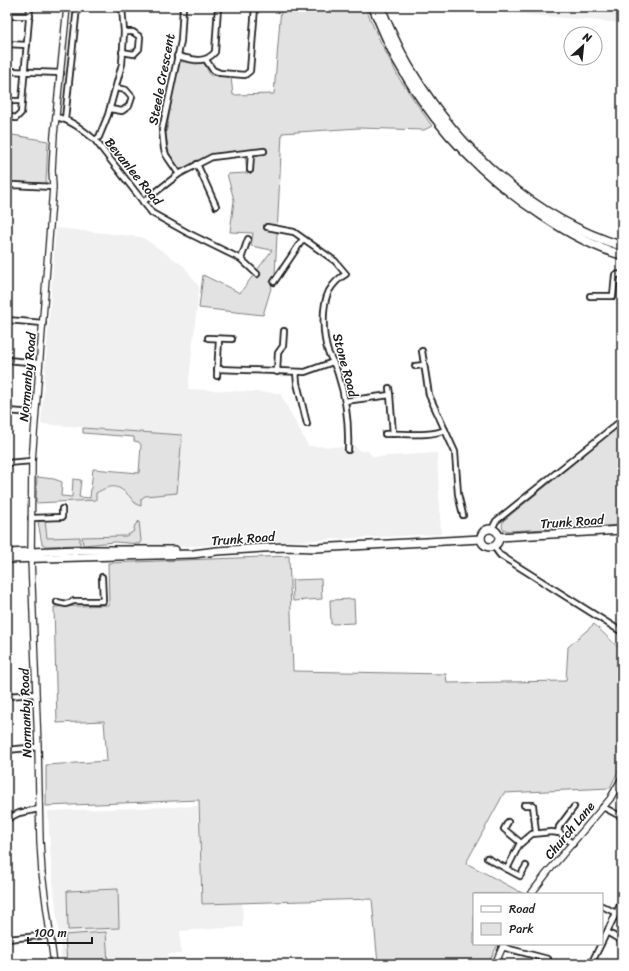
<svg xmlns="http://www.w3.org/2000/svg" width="629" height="971" font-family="Sriracha,sans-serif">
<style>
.built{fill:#f0f0f0}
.green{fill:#e2e2e2;stroke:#7f7f7f}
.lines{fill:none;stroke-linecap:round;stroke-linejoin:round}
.minor-casing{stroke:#1c1c1c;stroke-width:8}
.tertiary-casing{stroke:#1c1c1c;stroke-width:8}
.primary-casing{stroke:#1c1c1c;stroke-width:10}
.trunk-casing{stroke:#1c1c1c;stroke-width:11}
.minor{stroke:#fff;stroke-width:4.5}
.tertiary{stroke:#fff;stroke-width:5.5}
.primary{stroke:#fff;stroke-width:7}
.trunk{stroke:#fff;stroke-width:8}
.labels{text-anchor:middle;stroke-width:3;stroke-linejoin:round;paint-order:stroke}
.street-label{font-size:13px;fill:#1c1c1c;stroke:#fff}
</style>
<rect width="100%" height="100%" fill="#fff"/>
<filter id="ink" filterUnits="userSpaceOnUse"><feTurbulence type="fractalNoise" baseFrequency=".025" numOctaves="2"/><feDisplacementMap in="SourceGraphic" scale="8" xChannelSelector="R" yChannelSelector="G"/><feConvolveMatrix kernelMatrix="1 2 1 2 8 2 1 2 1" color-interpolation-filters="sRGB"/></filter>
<g filter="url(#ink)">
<g class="built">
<path d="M498,7H622V23L497,12Z"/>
<path d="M56,228L142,237L184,266L199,287L188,389L280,393L308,446L344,447L354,446L360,451H368L373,457L437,453L441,534L151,548L115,542L95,545L46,546L42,544L39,525L37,519H67V502L96,500V493L107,487L121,488L134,502L140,506L141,499L145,496L177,493L182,435L41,424Z"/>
<path d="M198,806L201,905L242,903L243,927L180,931L181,954H168L169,964H62L51,863L48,811Z"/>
</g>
<g class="green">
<path d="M281,7H365L377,35L399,78L432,126L424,130L359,128L282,133L275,275L263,315L199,308L203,275L240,293L272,250L251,246L253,233L230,232L234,200L227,174L247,173L245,153L210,157L181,173L169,153L166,134L178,61L196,64L204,63L210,75L231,77L233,95L274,94Z"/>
<path d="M7,134L48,141L46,183L16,182L7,185Z"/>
<path d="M622,424V525L508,531L503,529L502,526L503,521Z"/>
<path d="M83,428L182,435L177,493L145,496L141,499V506C136,505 134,502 131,498C118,484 112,484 96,493V500L36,503L37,477L54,479L62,482L61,496L72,497L73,479L81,480L79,497L90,498L93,469L139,473L141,445L139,442L134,441V437L83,433Z"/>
<path d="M45,521L47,538L80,537V545L46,546L42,544L38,522Z"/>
<path d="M139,521L141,541L139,544L115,542L83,545L82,537L126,536L133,532L135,525Z"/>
<path d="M289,556L293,671L446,674L447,683L566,681L568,647L594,624L622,651V763L610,788L504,793L466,863L524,894H474V944H498L488,964H378L372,899L202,904L199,800L46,806V765L107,761L104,721L57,723L54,607L109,605L108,563Z"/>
<path d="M321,579L322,599L293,601L292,580Z"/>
<path d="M354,599L355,623L331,624L330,600Z"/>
<path d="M118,889L119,928L68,930L67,891Z"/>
<path d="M106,932L108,964H67L65,935Z"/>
</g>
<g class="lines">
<defs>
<g id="minor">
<path d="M7,16H30"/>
<path d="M7,44L27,45"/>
<path d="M122,52L134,54L139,49L140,37L133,32H124"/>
<path d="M177,56C191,59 204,65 215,52L218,7"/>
<path d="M206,60L213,70L220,73L245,75L250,71L255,7"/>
<path d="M7,71L61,73"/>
<path d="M7,101H22"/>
<path d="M110,109L122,111L129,106L132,97L126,90L116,88"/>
<path d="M7,116L16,118L21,113L30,7"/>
<path d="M56,117C71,120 83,130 95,140L152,213L188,233L241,259L257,274"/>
<path d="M65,119L77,7"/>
<path d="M95,140L99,137L108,115L122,64L124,32L122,7"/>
<path d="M197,164L216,206"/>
<path d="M250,170L251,153"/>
<path d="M179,174L166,155L164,149L162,130L181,41L183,7"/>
<path d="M7,187L13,185L53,187"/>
<path d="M143,202L179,174L212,157L264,151"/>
<path d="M267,227L294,232L335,261L346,274C339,278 333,284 329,291C321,307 323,336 328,352C331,359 336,366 338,374C346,398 349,425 348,450"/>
<path d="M241,259L248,239"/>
<path d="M274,282L303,239"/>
<path d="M590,296H613L615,275L622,274"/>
<path d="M7,320L43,323"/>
<path d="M208,338L232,339"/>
<path d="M422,351L429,395L455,452L458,494L463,515"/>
<path d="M7,360L39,363"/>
<path d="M415,366L424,365"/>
<path d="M217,369L305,372L333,362"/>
<path d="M277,372L278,353L283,346L284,331"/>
<path d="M296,372L297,383L307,424"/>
<path d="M217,376L219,339"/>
<path d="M389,388L390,395"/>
<path d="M345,401L390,395L393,434"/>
<path d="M7,411L35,413"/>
<path d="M385,434C403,433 430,437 445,430"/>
<path d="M7,463L32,461"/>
<path d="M31,518L62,517V509"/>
<path d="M492,529L496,521L622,420"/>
<path d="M494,547L500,555L622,632"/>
<path d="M57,602L66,604L74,601H103L102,577"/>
<path d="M7,696L36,694"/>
<path d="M7,750L38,747"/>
<path d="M524,805H533L536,833"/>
<path d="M603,807L622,817"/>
<path d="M7,819L19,813L39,809"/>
<path d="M508,822L504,829L521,843"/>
<path d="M558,833L559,827L574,807"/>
<path d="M487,858L507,869L519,845L532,834L551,832L560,833L573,844"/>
<path d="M507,869L520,876L526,866"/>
<path d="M602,906L616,913"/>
<path d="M607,932L622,941"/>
<path d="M7,939L50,935"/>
<path d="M602,942L622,901"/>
<path d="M502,947L548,959"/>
<path d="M591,964L601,944"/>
</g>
<g id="tertiary">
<path d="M531,894L547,873L610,799L622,778"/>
<path d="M54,964L42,873L40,841L38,747L31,558L32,461L53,187L52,170L54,135L67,7"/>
<path d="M495,964L504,944"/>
</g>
<g id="primary">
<circle cx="490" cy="538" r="9"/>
<path d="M499,537L622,530"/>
<path d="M7,553L77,550H175"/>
<path d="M7,559L193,554L217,551L263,548L286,547L315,548L481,539"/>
</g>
<g id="trunk">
<path d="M373,7C381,25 388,43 397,60C432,124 482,176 543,216C567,232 594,247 622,255"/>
<path d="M380,7C390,29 399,52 412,72C459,150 533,219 622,246"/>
</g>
</defs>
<use href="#minor" class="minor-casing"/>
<use href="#tertiary" class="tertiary-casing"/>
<use href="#primary" class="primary-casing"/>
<use href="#trunk" class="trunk-casing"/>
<use href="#minor" class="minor"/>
<use href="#tertiary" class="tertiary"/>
<use href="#primary" class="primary"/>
<use href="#trunk" class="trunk"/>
</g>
</g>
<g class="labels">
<g class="street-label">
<text transform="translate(161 79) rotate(-79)" y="5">Steele Crescent</text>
<text transform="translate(134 171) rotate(51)" y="5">Bevanlee Road</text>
<text transform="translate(346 365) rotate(75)" y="5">Stone Road</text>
<text transform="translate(27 377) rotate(-85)" y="5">Normanby Road</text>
<text transform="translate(572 521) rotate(-4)" y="5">Trunk Road</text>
<text transform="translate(243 538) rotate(-4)" y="5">Trunk Road</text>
<text transform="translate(25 713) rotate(-92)" y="5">Normanby Road</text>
<text transform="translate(569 830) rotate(-50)" y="5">Church Lane</text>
</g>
</g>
<rect width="629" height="971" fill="none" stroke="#fff" stroke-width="24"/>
<rect x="12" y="12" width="605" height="947" fill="none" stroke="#1c1c1c" stroke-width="1.5" filter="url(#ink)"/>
<rect x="473" y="893" width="130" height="52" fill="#ffffff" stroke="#a4a4a4"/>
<rect x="481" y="906" width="20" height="6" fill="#ffffff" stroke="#a4a4a4"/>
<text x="509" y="913" font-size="12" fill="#1c1c1c">Road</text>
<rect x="481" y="923" width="20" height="12" fill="#e2e2e2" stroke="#a4a4a4"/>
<text x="509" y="933" font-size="12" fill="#1c1c1c">Park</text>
<g transform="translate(583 46) rotate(27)"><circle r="19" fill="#ffffff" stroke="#a4a4a4"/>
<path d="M0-3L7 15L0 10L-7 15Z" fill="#1c1c1c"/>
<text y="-6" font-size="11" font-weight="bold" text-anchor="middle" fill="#1c1c1c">N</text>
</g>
<path d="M28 937v6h64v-6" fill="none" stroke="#1c1c1c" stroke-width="2"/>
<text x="34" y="937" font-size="12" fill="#1c1c1c" stroke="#ffffff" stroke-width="3" paint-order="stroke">100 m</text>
</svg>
